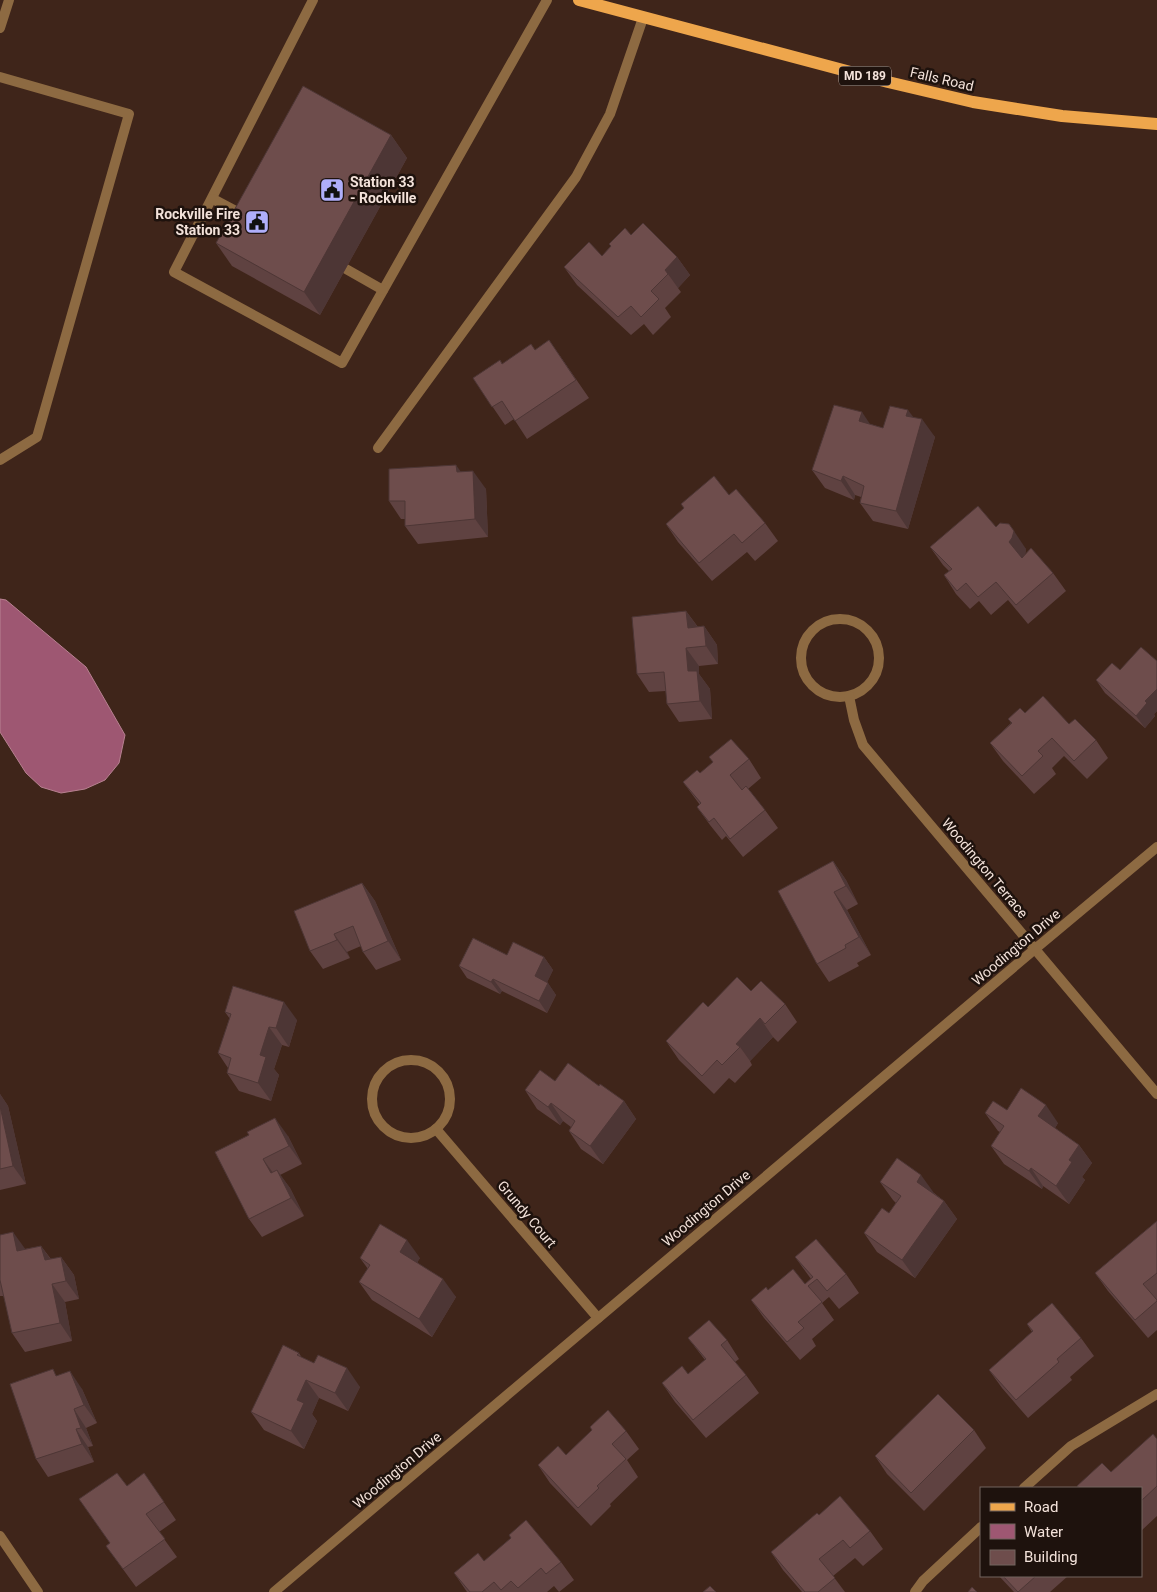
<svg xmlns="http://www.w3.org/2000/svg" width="1157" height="1592" font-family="Roboto,sans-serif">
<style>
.water{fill:#9e5772;stroke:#b88191}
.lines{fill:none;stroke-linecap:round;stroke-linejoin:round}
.service{stroke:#8d6a42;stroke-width:10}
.minor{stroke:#8d6a42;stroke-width:10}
.primary{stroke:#eea64c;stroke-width:12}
.wall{fill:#5f4241}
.shaded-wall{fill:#4d3635}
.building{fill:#6e4d4c;stroke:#4d3635}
.labels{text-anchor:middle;stroke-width:5;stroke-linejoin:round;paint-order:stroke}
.shield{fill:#1e120d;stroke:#b3a49c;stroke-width:1}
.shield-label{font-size:12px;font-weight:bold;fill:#f3e2da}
.street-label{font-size:14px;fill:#f3e2da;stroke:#1e120d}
.poi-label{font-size:14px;font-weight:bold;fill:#f3e2da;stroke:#1e120d;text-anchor:start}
</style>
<rect width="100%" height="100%" fill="#3f251a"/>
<path class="water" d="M0,599L6,600L86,667L125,735L119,763L105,780L85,789L61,793L41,787L26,773L0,732Z"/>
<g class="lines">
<g class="service">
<path d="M313,0L174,272L342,363L547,0"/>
<path d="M0,28L9,0"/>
<path d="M0,77L129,114L37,437L0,460"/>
<path d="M213,199L245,216"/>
<path d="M346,269L383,290"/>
<path d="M378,448L576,177L610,114L643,18"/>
</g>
<g class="minor">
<circle cx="840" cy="658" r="39"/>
<path d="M849,696L854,720L863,745L1157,1094"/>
<circle cx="411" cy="1099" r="39"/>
<path d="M436,1129L598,1318"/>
<path d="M1024,1488L1071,1446L1157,1394"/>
<path d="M0,1536L38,1592"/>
<path d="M274,1592L1035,949L1157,847"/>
<path d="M915,1592L923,1581L981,1527"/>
</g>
<path class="primary" d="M579,0L888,82L973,102L1062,116L1157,124"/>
</g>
<g class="wall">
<path d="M391,135L407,158L320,315L232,266L216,243Z"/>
<path d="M631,235L677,257L690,275L678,288L681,292L665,308L671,317L653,335L644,324L631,335L577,285L564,267L602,256L611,246Z"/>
<path d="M549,340L589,398L527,439L514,419L505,425L473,378L535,350Z"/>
<path d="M914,417L935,437L908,529L873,521L860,503L861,497L855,495L854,500L825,488L812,470L870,424L883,428Z"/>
<path d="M461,472L486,489L488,537L418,544L405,526V519H401L389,501Z"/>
<path d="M729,495L765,523L778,541L755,561L747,552L712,581L678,542L666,524Z"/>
<path d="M996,527L1026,549L1025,555L1053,573L1066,591L1028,624L1008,600L991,615L979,601L970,609L956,594L944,575L949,571L943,565L930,547Z"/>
<path d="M686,611L698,627L704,626L717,645L718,664L699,666V674L710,689L712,719L679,722L667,704L666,691L649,692L637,674Z"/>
<path d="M1157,661V711L1154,714L1155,716L1145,728L1105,693L1096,680L1120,670Z"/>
<path d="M1025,713L1069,724L1096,740L1108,758L1087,779L1064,756L1052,768L1056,774L1034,794L1003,761L990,743L1011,723L1008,719Z"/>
<path d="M749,759L761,778L748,789L765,810L778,828L743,857L726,836L722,840L710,825L697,807L700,805L683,782L700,773Z"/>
<path d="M833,861L846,880L858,904L847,910L871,955L857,963L859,966L829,982L817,964Z"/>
<path d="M362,883L375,901L401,960L376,970L363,952L361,946L347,952L350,958L323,969L310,951Z"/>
<path d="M507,955L544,957L553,970L547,982L556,995L547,1013L502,991L500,994L467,978L459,966Z"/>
<path d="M751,991L785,1004L797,1022L778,1042L773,1037L750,1061L752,1065L735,1083L729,1078L714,1094L679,1060L666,1041L708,1007Z"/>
<path d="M225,1012L297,1020L289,1047L282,1045L274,1069L279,1075L271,1101L239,1091L227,1073L228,1068L218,1053L230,1019Z"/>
<path d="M555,1081L599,1086L624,1101L636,1119L603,1164L581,1149L569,1131L571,1127L563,1121L560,1125L537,1109L525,1090Z"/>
<path d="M0,1094L8,1106L26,1184L0,1190Z"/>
<path d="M1007,1110L1058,1123L1055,1128L1079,1145L1092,1163L1082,1177L1085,1180L1069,1204L1043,1186L1042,1189L1004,1164L991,1146L1000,1132L998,1131L985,1113Z"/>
<path d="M288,1136L302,1164L280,1175L290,1188L304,1216L262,1237L249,1219L215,1152Z"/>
<path d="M880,1182L934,1193L944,1201L957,1219L915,1278L877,1252L864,1233L889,1213L896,1203L893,1200Z"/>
<path d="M1157,1221V1330L1148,1338L1108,1291L1095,1273Z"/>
<path d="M0,1235L25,1249L41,1246L51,1259L61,1257L74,1275L79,1299L65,1302L72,1341L25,1352L12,1333L4,1296H0Z"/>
<path d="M795,1257L846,1274L859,1293L839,1309L829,1297L822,1303L834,1320L812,1339L816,1346L800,1360L764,1318L751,1300L768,1290L805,1284L811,1279Z"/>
<path d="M360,1258H420L417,1262L456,1297L432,1337L372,1300L359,1282L368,1269Z"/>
<path d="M1027,1324L1081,1338L1094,1356L1070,1377L1072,1380L1028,1418L1002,1388L989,1370L1032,1332Z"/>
<path d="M688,1338L727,1340L739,1359L735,1362L746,1375L759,1393L706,1438L675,1402L662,1383L688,1374L705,1360Z"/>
<path d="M299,1353L302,1358L360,1387L348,1411L319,1398L312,1414L317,1421L304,1449L264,1430L251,1412Z"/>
<path d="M58,1376L82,1389L97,1423L86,1428L93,1446L88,1447L94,1462L48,1477L36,1459Z"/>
<path d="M590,1427L626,1431L639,1449L627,1460L638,1477L610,1504L611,1506L591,1526L550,1483L538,1465L566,1455L592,1430Z"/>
<path d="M974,1430L986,1448L924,1511L887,1474L875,1456Z"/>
<path d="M1157,1439V1516L1141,1531V1488H1079L1077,1486L1111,1472Z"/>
<path d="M144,1473L176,1520L159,1532L177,1557L136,1587L106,1546L110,1543L79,1499L127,1486Z"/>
<path d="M819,1515L870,1531L883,1549L863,1566L855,1558L833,1576L845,1592H802L783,1570L771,1552Z"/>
<path d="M484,1561L561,1562L574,1580L559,1592L554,1586L547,1592H467L454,1573Z"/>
<path d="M999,1576H1068L1050,1592H1014Z"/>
</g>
<g class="shaded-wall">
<path d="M391,135L407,158L320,315L304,292Z"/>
<path d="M677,257L690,275L678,288L668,274L665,270Z"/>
<path d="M908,410L920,426L922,419L935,437L908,529L896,511L906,416Z"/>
<path d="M862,412L874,430L859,421Z"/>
<path d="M456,465L469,483L457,472Z"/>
<path d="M473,471L486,489L488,537L475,519Z"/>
<path d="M843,476L855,495L854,500L841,481Z"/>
<path d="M1014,531L1026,549L1025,556L1021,560L1009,542Z"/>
<path d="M686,611L699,629L688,628Z"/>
<path d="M704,626L717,645L718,664L706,646Z"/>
<path d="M686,648L699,666V674L710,689L712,719L700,701L688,671Z"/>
<path d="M1157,689V711L1154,714L1155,716L1145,728L1136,716L1145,701Z"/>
<path d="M833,861L846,880L858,904L846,886Z"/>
<path d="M362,883L375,901L401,960L388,941Z"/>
<path d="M834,892L847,910L871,955L859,937Z"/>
<path d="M334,934L347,952L350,958L337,940Z"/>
<path d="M544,957L553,970L544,989L535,976Z"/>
<path d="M493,979L502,991L500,994L491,982Z"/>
<path d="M548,983L556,995L547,1013L539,1001Z"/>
<path d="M284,1002L297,1020L289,1047L276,1028Z"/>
<path d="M760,1018L773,1037L750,1061L740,1047L736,1044Z"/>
<path d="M269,1027L282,1045L274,1069L279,1075L271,1101L258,1083L260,1055Z"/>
<path d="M0,1094L8,1106L26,1184L13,1166L0,1106Z"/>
<path d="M624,1101L636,1119L603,1164L590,1146Z"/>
<path d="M551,1103L563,1121L560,1125L548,1107Z"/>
<path d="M1046,1105L1058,1123L1051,1135L1038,1116Z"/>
<path d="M275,1118L288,1136L302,1164L289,1146Z"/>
<path d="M1079,1145L1092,1163L1082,1177L1085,1180L1069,1204L1056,1186L1069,1160Z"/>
<path d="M263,1159L276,1177L271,1173Z"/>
<path d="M1031,1168L1043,1186L1042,1189L1029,1171Z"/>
<path d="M277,1170L290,1188L304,1216L291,1198Z"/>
<path d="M921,1175L934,1193L929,1200L917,1182Z"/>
<path d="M944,1201L957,1219L915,1278L902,1260Z"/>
<path d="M13,1232L26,1250L17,1251Z"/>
<path d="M407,1240L420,1258L413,1270L400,1252Z"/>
<path d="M41,1246L54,1264L45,1260Z"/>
<path d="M61,1257L74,1275L79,1299L66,1281Z"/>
<path d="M443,1279L456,1297L432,1337L419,1319Z"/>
<path d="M52,1284L65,1302L72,1341L60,1323Z"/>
<path d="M347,1368L360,1387L348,1411L335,1393Z"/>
<path d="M70,1371L82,1389L97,1423L84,1405Z"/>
<path d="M306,1380L319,1398L312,1414L317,1421L304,1449L291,1431L297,1400Z"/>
<path d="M74,1409L86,1428L93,1446L81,1428Z"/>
<path d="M76,1429L88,1447L94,1462L82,1444Z"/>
</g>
<g class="building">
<path d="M303,86L391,135L304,292L216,243Z"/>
<path d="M643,223L677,257L665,270L668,274L651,291L659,299L641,317L631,306L618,317L564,267L589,242L602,256L611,246L609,244L625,228L631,235Z"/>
<path d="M549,340L576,380L515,421L502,401L492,407L473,378L500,360L502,364L531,344L535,350Z"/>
<path d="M834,405L862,412L859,421L883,428L890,406L908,410L906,416L922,419L896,511L860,503L864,486L843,476L841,481L812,470Z"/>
<path d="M456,465L457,472L473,471L475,519L405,526V501H389V469Z"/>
<path d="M714,476L729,495L736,489L765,523L742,543L734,534L699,563L666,524L684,508L681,504Z"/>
<path d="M978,506L996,527L1000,523L1009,524L1014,531L1012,538L1009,542L1022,558L1031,548L1053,573L1016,605L996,582L978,597L966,583L957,591L944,575L952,569L930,547Z"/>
<path d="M686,611L688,628L704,626L706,646L686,648L688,671H697L700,701L667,704L664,672L637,674L632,617Z"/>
<path d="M1141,647L1157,661V689L1145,701L1147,703L1136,716L1096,680L1112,663L1120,670Z"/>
<path d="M1043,696L1069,724L1075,719L1096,740L1074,761L1052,738L1038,751L1043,756L1022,776L990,743L1012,723L1008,719L1020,708L1025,713Z"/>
<path d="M731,739L749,759L730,775L742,790L746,786L765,810L730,839L714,818L709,822L697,807L701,803L683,782L697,770L700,773L713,762L709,757Z"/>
<path d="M833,861L846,886L834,892L859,937L845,945L846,948L817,964L778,891Z"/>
<path d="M362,883L388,941L363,952L353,926L334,934L337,940L310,951L294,911Z"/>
<path d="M473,938L507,955L513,942L544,957L535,976L548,983L539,1001L493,979L491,982L459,966Z"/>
<path d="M737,977L751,991L761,981L785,1004L765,1024L760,1018L736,1044L740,1047L722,1065L717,1060L702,1076L666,1041L703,1002L708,1007Z"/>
<path d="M233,986L284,1002L276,1028L269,1027L260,1055L266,1057L258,1083L227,1073L231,1058L218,1053L231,1014L225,1012Z"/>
<path d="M568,1063L599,1086L600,1084L624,1101L590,1146L569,1131L575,1121L551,1103L548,1107L525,1090L540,1070L555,1081Z"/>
<path d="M1021,1088L1046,1105L1038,1116L1079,1145L1069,1160L1072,1162L1056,1186L1031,1168L1029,1171L991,1146L1004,1126L985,1113L993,1101L1007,1110Z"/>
<path d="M0,1106L13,1166L0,1169Z"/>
<path d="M275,1118L289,1146L263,1159L271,1173L277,1170L291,1198L249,1219L215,1152L249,1135L247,1132Z"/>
<path d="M897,1158L921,1175L917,1182L944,1201L902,1260L864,1233L882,1208L889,1213L901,1196L880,1182Z"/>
<path d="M1157,1221V1273L1143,1284L1157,1300V1301L1135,1320L1095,1273Z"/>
<path d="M380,1224L407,1240L400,1252L443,1279L419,1319L359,1282L370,1265L360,1258Z"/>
<path d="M13,1232L17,1251L41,1246L45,1260L61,1257L66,1281L52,1284L60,1323L12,1333L0,1280V1235Z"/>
<path d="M816,1239L846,1274L827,1291L817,1279L808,1286L822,1302L798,1322L804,1328L787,1342L751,1300L766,1287L768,1290L793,1269L805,1284L813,1277L795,1257Z"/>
<path d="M1052,1303L1081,1338L1057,1359L1059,1362L1016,1400L989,1370L1033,1331L1027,1324Z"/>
<path d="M709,1320L727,1340L721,1345L746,1375L693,1420L662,1383L682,1366L688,1374L706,1359L688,1338Z"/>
<path d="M283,1345L299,1353L297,1355L314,1363L318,1355L347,1368L335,1393L306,1380L297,1400L304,1403L291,1431L251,1412Z"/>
<path d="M53,1369L56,1376L70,1371L84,1405L74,1409L81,1428L76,1429L82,1444L36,1459L10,1384Z"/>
<path d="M938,1394L974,1430L911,1493L875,1456Z"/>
<path d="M608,1410L626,1431L612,1444L626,1459L597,1486L599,1488L578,1508L538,1465L558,1446L566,1455L592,1430L590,1427Z"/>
<path d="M1153,1434L1157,1439V1486L1141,1501V1488H1080L1077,1486L1102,1463L1111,1472Z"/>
<path d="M117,1473L127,1486L144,1473L164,1502L146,1514L165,1539L123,1569L106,1546L110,1543L79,1499Z"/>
<path d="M840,1496L870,1531L850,1548L843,1540L819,1559L835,1578L818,1592H805L771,1552L817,1513L819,1515Z"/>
<path d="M526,1520L561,1562L546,1574L541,1568L518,1588L511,1581L501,1590L494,1582L482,1592H470L454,1573L478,1553L484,1561L511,1538L509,1535Z"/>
<path d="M1003,1576H1036L1018,1592Z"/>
<path d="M710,1586L716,1592H703Z"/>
<path d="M972,1587L977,1592H968Z"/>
</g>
<defs>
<symbol id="civic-square" viewBox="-11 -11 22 22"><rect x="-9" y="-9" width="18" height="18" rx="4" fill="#afaefa" stroke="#1e120d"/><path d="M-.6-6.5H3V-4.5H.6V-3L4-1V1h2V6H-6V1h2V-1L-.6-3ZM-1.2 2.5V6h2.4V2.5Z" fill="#111"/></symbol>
</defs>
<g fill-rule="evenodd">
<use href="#civic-square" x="318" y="176" width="28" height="28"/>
<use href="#civic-square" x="243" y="208" width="28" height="28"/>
</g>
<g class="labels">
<rect class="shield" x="839" y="66.5" width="52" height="19" rx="4"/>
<g class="shield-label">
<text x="865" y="80">MD 189</text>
</g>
<g class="street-label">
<text transform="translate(942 79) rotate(13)" y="5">Falls Road</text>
<text transform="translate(985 868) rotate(50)" y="5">Woodington Terrace</text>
<text transform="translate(1016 947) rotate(-40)" y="5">Woodington Drive</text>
<text transform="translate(706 1208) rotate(-40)" y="5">Woodington Drive</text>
<text transform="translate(527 1214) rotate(50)" y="5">Grundy Court</text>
<text transform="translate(397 1470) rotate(-40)" y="5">Woodington Drive</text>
</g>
<g class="poi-label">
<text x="350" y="187">Station 33<tspan x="350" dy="16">- Rockville</tspan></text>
<text x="240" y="219" text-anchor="end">Rockville Fire<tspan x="240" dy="16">Station 33</tspan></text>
</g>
</g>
<rect x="980" y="1487" width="162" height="90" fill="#1e120d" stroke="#73655f"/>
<rect x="990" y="1503" width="25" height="8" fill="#eea64c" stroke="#73655f"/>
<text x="1024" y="1512" font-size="15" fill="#f3e2da">Road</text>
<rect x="990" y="1524" width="25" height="15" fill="#9e5772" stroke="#73655f"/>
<text x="1024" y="1537" font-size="15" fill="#f3e2da">Water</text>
<rect x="990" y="1550" width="25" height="15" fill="#6e4d4c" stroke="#73655f"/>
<text x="1024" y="1562" font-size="15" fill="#f3e2da">Building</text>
</svg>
